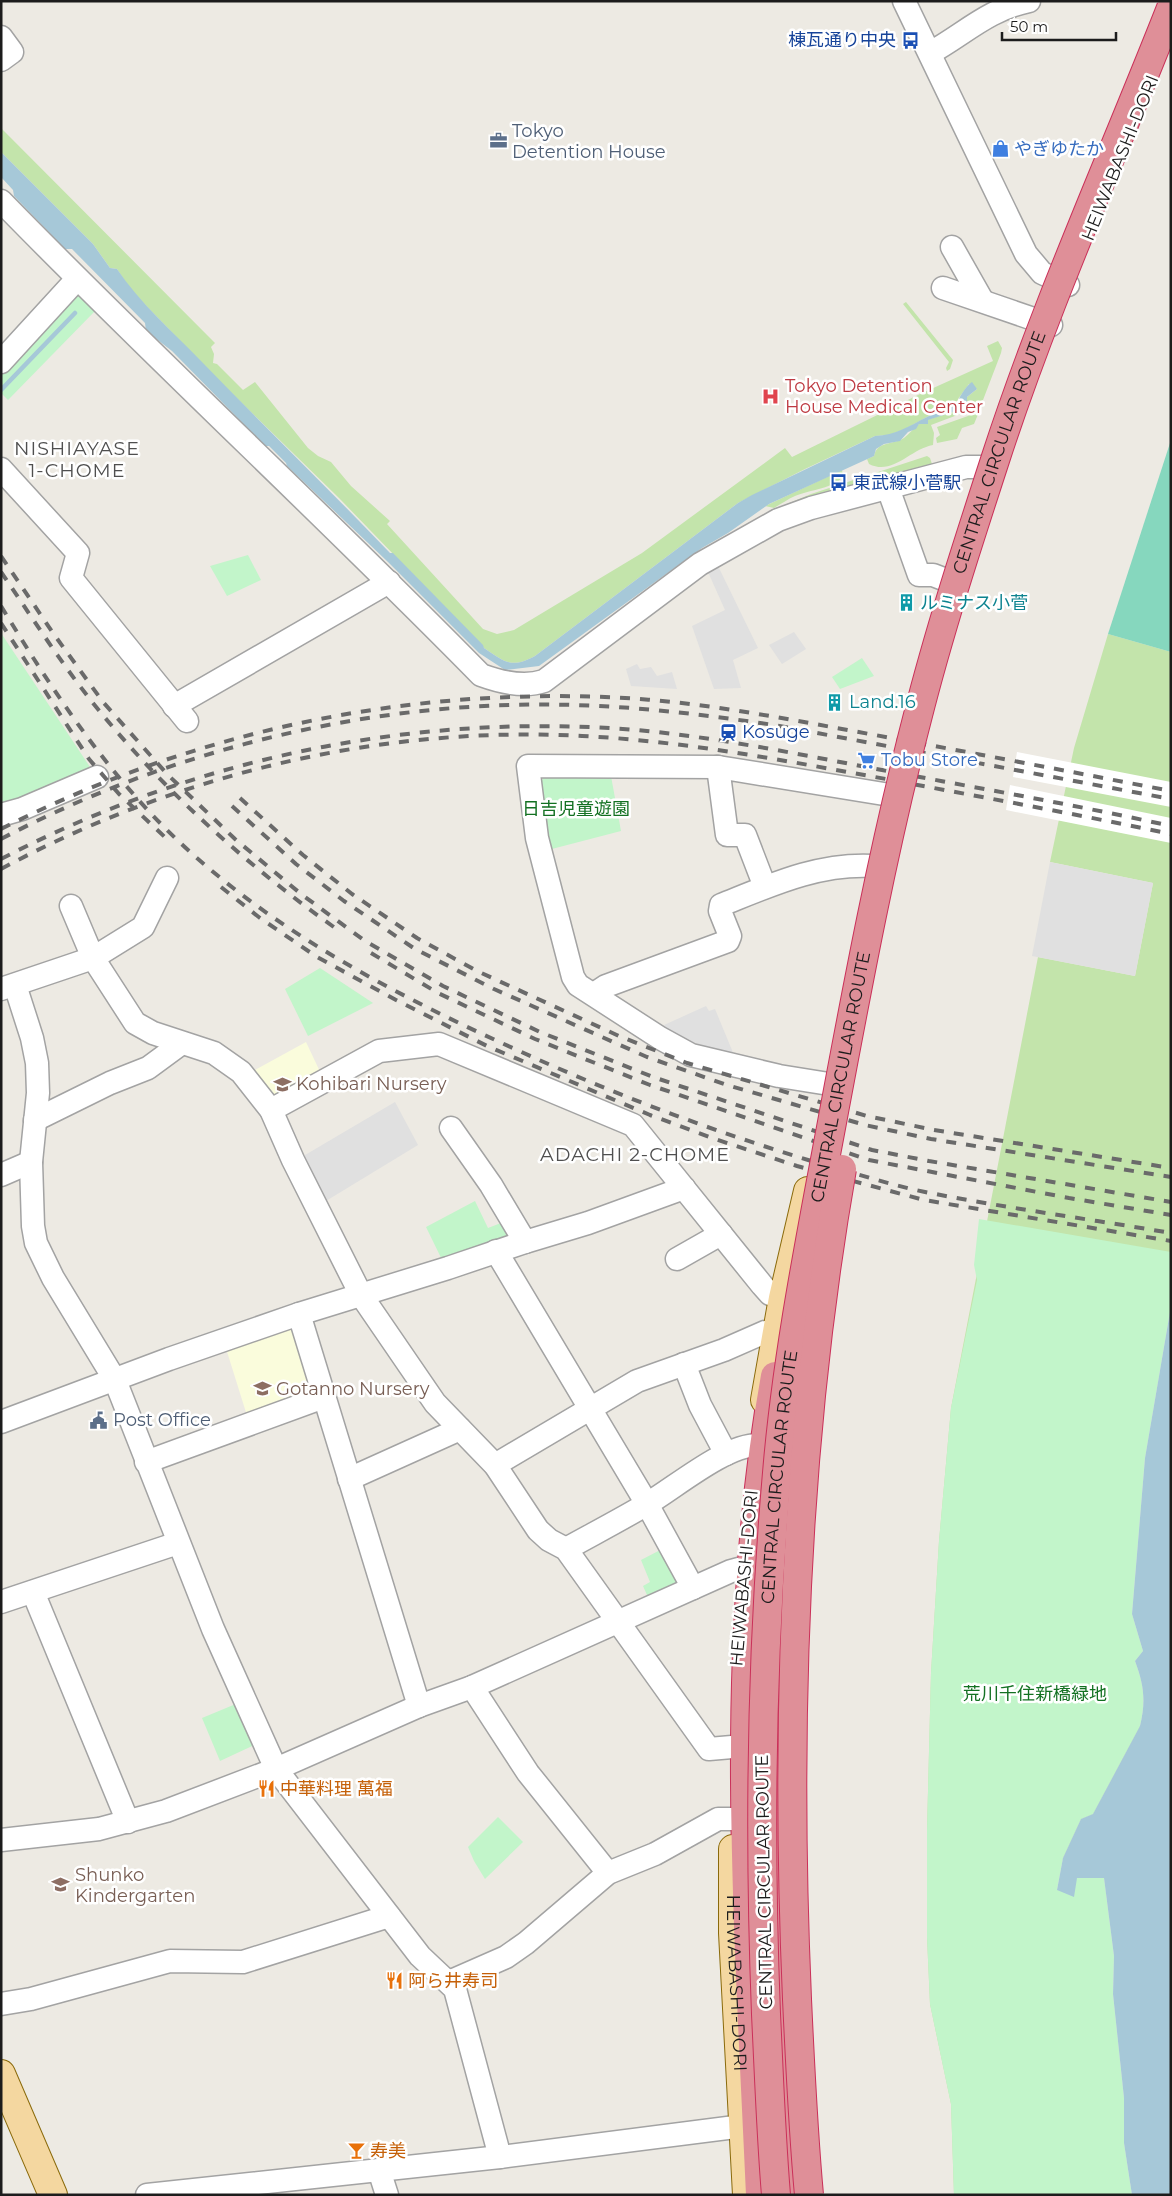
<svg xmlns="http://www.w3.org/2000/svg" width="1172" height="2196" font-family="Montserrat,'Noto Sans JP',sans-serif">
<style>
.education{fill:#fafcdc}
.grass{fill:#c3e4ab}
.park{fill:#c2f5ca}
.pitch{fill:#86d7be}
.parking{fill:#e0e0e0}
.water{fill:#a6c8d8}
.pier{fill:#fff}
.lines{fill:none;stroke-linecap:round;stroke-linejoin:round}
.stream{stroke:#a6c8d8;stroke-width:4.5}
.minor-casing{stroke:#a3a3a3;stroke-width:25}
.major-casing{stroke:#8a6a0b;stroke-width:30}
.highway-casing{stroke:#ca3059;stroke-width:30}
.minor{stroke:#fff;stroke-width:22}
.major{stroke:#f4d7a0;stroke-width:28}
.highway{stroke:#df8f98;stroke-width:28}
.rail{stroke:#6a6a6a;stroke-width:4;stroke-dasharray:10 10;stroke-linecap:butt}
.highway-bridge-casing{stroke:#ca3059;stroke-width:30;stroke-linecap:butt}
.highway-bridge{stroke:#df8f98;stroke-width:28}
.labels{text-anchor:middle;stroke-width:5;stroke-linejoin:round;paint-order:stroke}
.transit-label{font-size:18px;fill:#164399;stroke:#fff;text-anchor:start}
.service-label{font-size:18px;fill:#4e5e75;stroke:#fff;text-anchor:start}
.shop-label{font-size:18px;fill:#366cbe;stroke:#fff;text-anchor:start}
.street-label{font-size:18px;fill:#1c1c1c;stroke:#fff}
.health-label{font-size:18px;fill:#be3a42;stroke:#fff;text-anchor:start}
.culture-label{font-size:18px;fill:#0d838f;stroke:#fff;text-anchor:start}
.park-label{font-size:18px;fill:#137122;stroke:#fff}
.education-label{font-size:18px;fill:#785e54;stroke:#fff;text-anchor:start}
.food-label{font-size:18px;fill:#c56008;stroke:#fff;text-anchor:start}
.neighbourhood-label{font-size:19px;letter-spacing:1px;fill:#4f4f4f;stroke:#fff}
</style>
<rect width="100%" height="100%" fill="#edeae3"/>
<g class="education">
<path d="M306,1042L323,1078L270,1107L246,1075Z"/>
<path d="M298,1316L323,1396L249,1422L224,1342Z"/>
</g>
<g class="grass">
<path d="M1,128L215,343L211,347L214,354L213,363L217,364L243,390L255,382L308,448L318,456L331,462L351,486L390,521L387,524L483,629L497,634L514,630L642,553L785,448L792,457L920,394L993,361L987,346L998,341L1002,348L1001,353L983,400L968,406V411L931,425L934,433L933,445C910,449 893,476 869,464L867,459L874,456C877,441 893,445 904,438C909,434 914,428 919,424H928L927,420L966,407L967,397L977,389L969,384L958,399L957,405L927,417L905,429L889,435L875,436L805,469L738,503L535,656C511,669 505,662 484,648L339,498L215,377L131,290L117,269L110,268L93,244L1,152Z"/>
<path d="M906,302L953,360L950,369L947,371L946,368L949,362L903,304Z"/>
<path d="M977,409L979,412L974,424L962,428L957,439L937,443L936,438L940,435L937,427L968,416Z"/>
<path d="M927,456L930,458L933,467L789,506L787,504L811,494Z"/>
<path d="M842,470L843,476C836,488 809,490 795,496C788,499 781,504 774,508L765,506Z"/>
<path d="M1108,634L1171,652V1274L1095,1299L1140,1726L1093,1814L1081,1819L1063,1858L954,2195L951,2104L930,2004L927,1937V1831L931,1673L939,1541L951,1408L1038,957L1135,976L1153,883L1050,862L1074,748Z"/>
</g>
<g class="park">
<path d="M78,288L96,310L8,400L1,393V370Z"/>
<path d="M248,555L261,580L227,596L210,566Z"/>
<path d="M1,633L96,776L1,812Z"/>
<path d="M862,658L874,676L840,689L832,677Z"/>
<path d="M545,776H611L621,831L548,850L539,784Z"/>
<path d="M320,968L373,1003L308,1036L285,989Z"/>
<path d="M475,1201L488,1228L511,1219L524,1241L446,1268L426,1227Z"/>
<path d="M979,1219L1171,1252V1306L1145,1458L1132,1614L1143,1651L1135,1661C1144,1685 1146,1701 1140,1726L1093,1814L1081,1819L1063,1858L1057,1890L1077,1878H1104L1114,1956L1113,1994L1124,2098V2143L1132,2195H954L951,2104L930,2004L927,1937V1831L931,1673L939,1541L951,1408L977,1280L974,1265Z"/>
<path d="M668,1546L689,1586L651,1604L643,1586L650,1582L641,1560Z"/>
<path d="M243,1701L261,1742L220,1761L202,1718Z"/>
<path d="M498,1817L523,1842L485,1879L474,1861L468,1847Z"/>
</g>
<path class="pitch" d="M1171,440V652L1108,634Z"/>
<g class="parking">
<path d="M718,566L758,648L733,660L741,688L714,689L692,626L725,610L708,572Z"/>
<path d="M794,632L806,649L782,664L769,645Z"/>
<path d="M637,664L640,669L651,667L657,676L672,672L677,689L631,686L626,669Z"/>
<path d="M1050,862L1153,883L1135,976L1032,956Z"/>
<path d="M706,1006L709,1011L715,1009L734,1055L673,1036L664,1025Z"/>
<path d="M395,1102L418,1145L321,1204L300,1158Z"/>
</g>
<g class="water">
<path d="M1,152L93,244L110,268L117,269C140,303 172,331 201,361C263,425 328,488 390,553H393L483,645L484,648C505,662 511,669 535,656L738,503L752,495L875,436C896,435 909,426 927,417C936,412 947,409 957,405C958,398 966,386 972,382L977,389L967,397V410L953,412L928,420V424H919L916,429L908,432L900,441L884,444L876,449L874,456L769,504L728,533L702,548L539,666L505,670L479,653L388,562L287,466L286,463L269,446H265L172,351L146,331L145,323L72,249H65L14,196L13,190L1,177Z"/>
<path d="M1171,1306V2195H1132L1124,2143V2098L1113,1994L1114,1956L1104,1878H1077L1074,1897L1057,1890L1063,1858L1081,1819L1093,1814L1140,1726C1146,1701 1144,1685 1135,1661L1143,1651L1132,1614L1145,1458Z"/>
</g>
<g class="pier">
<path d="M1017,752L1171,782V807L1013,777Z"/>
<path d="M1010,785L1171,818V843L1006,810Z"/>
</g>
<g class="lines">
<path class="stream" d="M1,390L75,313"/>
<defs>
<g id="minor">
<path d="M904,1L1026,254L1042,273L1068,285"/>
<path d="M1,37L12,52L1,60"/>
<path d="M930,53C966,33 987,10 1029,1"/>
<path d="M1,201C158,362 324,515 481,675C500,682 524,688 544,681L700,564L778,520L811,508L966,467H982"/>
<path d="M952,247L982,300"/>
<path d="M943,288L1051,325"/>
<path d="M1,362L77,279"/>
<path d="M1,469L78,553L71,578L187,721"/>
<path d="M888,488L919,575H933L946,580"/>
<path d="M174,706L389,582"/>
<path d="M718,767L528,766L537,838L573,977L578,985L660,1038L691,1055L779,1076L829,1084"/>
<path d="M1,815L22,809L97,777"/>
<path d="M765,887L745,835H727L718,767L890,795"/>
<path d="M71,906L93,958L135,1023L153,1033L214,1053L241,1072L271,1110L293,1160L361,1295L435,1403L495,1465L538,1530L549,1540L566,1549L709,1749L732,1747"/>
<path d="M15,985L32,1038L37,1063L38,1093L31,1162L33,1226L36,1243L53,1278L115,1380L213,1629L276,1769L420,1956L455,1989L500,2157"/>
<path d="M1,989L93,958L143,927L167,878"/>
<path d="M594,994L606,986L728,941L730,936L720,911L721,905C771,885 818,863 873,866"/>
<path d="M271,1110L379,1051L439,1044L633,1125L762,1285L770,1294L783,1298"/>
<path d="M35,1120L110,1083L148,1068L182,1043"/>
<path d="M451,1128L491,1185L525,1242"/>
<path d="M1,1175L31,1162"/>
<path d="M496,1251L647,1504L693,1588"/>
<path d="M677,1259L721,1234"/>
<path d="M299,1314L419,1706"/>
<path d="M684,1364L700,1405L726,1454"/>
<path d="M1,1422L169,1359L299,1314L448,1268L525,1242L588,1223L684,1188"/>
<path d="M146,1462L324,1397"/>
<path d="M495,1465L637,1381L724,1350L765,1332L775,1334"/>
<path d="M349,1479L460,1429"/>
<path d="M566,1549C593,1534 620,1520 647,1504C676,1487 725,1445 758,1445"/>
<path d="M33,1592L128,1822"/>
<path d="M1,1602L178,1543"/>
<path d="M472,1687L528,1773L608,1873"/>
<path d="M1,1840L99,1829L166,1811L276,1769L419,1706L472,1687L731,1571L742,1568"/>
<path d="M449,1982L506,1957L526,1943L608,1873L655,1854L718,1819H733"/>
<path d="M1,2004L31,1999L170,1961L243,1962L389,1916"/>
<path d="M379,2170L387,2195"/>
<path d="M147,2195L500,2157L743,2126"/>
</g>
<g id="major">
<path d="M765,1400L783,1298L808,1191"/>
<path d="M782,1585L790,1498"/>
<path d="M781,1591L783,1657"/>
<path id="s1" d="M733,1849V1933L747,2195"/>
<path d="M1,2074L53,2195"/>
</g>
<g id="highway">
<path d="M776,1764C777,1908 780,2051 790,2195"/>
<path d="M760,2195C748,1923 727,1646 775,1376"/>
</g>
</defs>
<use href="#minor" class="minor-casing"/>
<use href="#major" class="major-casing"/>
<use href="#highway" class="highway-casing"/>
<use href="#minor" class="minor"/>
<use href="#major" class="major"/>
<use href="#highway" class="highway"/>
<g class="rail">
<path d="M1,556L53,633L103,702L167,774L235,839L301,894L365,941L443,986L540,1032L653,1077L872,1150L929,1161L1171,1202"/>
<path d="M1,572C32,617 62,665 97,708C166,793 249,867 338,930"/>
<path d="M1,606C49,685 100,763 165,828C271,934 411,1003 546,1063C637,1103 730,1137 825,1165C858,1174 891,1185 925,1192C1006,1208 1089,1219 1171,1233"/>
<path d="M1,623L89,759L119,794L169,841"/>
<path d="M240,798L303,855L352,894L417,938L477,971L619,1036L687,1063L867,1116L934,1130L1171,1168"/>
<path d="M232,806L296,864L344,901L415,949L494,989L647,1057L727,1085L865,1125L931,1139L1171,1177"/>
<path d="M1,829C194,731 408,686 625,698C709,703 792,720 875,735C973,753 1072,772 1171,791"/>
<path d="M1,839C176,747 378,699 575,705C642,707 707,715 774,725L1171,799"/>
<path d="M1,859C197,757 417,712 637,730C724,738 812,757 898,773C989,790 1080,806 1171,826"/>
<path d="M1,869C177,774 382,725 582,736C685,741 786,761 886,779C981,797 1076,814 1171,834"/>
<path d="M221,887L260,918L317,957L396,1000L487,1046L650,1115L712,1138L797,1166L924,1200L1171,1241"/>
<path d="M371,953L438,993L535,1039L650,1085L869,1160L1069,1198L1171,1215"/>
</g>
<defs>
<g id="highway-bridge">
<path id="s2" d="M776,2195C771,2135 769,2075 766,2014C759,1834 761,1654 777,1473C787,1353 811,1235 833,1117C858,983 883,850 917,719C939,632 967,546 995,460C1045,306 1112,158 1171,8"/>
<path d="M809,2195C803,2130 800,2064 797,1999C785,1722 794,1442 842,1169"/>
</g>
</defs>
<use href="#highway-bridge" class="highway-bridge-casing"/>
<use href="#highway-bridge" class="highway-bridge"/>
</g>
<defs>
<symbol id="bus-bare" viewBox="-9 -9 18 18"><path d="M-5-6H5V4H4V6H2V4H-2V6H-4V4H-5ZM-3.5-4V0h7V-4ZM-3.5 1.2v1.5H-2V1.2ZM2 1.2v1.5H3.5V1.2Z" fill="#1a4fb4" stroke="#fff" stroke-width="2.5" paint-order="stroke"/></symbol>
<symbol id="office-bare" viewBox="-9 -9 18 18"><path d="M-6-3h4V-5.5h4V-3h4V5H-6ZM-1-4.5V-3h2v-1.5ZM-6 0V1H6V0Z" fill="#5c6f8a" stroke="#fff" stroke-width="2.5" paint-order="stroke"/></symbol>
<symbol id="shop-bare" viewBox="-9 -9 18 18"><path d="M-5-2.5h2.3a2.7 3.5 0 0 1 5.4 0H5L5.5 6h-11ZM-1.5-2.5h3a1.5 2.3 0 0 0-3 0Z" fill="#3f7fe0" stroke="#fff" stroke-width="2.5" paint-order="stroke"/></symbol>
<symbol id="hospital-bare" viewBox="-9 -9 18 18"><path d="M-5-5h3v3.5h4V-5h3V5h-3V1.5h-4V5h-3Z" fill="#e0444e" stroke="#fff" stroke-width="2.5" paint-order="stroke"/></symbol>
<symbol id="building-bare" viewBox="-9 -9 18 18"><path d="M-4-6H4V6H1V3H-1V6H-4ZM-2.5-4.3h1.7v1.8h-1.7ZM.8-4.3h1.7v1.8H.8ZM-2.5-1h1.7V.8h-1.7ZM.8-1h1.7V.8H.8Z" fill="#0f9aa8" stroke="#fff" stroke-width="2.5" paint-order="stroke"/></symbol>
<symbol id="station-bare" viewBox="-9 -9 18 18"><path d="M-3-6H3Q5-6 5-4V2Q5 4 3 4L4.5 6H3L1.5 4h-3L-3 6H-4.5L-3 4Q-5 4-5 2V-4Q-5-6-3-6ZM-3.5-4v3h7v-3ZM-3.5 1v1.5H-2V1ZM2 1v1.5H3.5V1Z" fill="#1a4fb4" stroke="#fff" stroke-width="2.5" paint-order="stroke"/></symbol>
<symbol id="supermarket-bare" viewBox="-9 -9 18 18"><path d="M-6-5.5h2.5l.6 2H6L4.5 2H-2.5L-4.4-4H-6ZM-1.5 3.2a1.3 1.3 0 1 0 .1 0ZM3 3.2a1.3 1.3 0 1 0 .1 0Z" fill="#3f7fe0" stroke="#fff" stroke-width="2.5" paint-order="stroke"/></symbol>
<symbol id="school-bare" viewBox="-9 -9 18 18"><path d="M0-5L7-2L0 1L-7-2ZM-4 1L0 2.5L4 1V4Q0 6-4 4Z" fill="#8d6e63" stroke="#fff" stroke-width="2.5" paint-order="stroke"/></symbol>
<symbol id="civic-bare" viewBox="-9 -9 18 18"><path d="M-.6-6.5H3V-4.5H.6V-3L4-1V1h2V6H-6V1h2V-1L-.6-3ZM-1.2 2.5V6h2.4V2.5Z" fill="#5c6f8a" stroke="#fff" stroke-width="2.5" paint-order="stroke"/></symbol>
<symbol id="restaurant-bare" viewBox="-9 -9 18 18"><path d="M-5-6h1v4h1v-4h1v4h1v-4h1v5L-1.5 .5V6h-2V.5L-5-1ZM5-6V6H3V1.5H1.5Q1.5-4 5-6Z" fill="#e8710a" stroke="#fff" stroke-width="2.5" paint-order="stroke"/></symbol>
<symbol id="bar-bare" viewBox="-9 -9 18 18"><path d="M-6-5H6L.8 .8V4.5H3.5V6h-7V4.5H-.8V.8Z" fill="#e8710a" stroke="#fff" stroke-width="2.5" paint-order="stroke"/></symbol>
</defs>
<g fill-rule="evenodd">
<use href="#bus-bare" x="898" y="28" width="25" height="25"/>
<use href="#office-bare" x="486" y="128" width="25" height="25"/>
<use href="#shop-bare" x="988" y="136" width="25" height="25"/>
<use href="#hospital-bare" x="758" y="384" width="25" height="25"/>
<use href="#bus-bare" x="826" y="470" width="25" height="25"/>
<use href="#building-bare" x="894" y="590" width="25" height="25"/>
<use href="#building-bare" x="822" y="690" width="25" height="25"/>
<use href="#station-bare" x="716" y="720" width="25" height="25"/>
<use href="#supermarket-bare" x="854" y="748" width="25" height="25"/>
<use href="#school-bare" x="270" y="1072" width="25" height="25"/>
<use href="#school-bare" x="250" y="1376" width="25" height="25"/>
<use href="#civic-bare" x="86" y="1408" width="25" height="25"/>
<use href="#restaurant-bare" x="254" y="1776" width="25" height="25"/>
<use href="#school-bare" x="48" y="1872" width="25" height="25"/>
<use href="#restaurant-bare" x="382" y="1968" width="25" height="25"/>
<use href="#bar-bare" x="344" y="2138" width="25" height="25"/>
</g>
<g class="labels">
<g class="transit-label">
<text x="896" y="46" text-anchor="end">棟瓦通り中央</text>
<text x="853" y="489">東武線小菅駅</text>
<text x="742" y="738">Kosuge</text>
</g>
<g class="service-label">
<text x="512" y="137">Tokyo<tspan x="512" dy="21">Detention House</tspan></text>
<text x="113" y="1426">Post Office</text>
</g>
<g class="shop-label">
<text x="1014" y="155">やぎゆたか</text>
<text x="881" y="766">Tobu Store</text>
</g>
<g class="street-label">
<text transform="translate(1120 158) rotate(-68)" y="6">HEIWABASHI-DORI</text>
<text dy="6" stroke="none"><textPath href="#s2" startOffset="1769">CENTRAL CIRCULAR ROUTE</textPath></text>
<text dy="6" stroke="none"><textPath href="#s2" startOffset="1124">CENTRAL CIRCULAR ROUTE</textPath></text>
<text dy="6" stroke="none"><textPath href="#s2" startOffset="719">CENTRAL CIRCULAR ROUTE</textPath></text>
<text transform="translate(744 1578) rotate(-85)" y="6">HEIWABASHI-DORI</text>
<text transform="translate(764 1882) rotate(-91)" y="6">CENTRAL CIRCULAR ROUTE</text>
<text dy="6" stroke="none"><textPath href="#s1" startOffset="134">HEIWABASHI-DORI</textPath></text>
</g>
<g class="health-label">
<text x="785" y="392">Tokyo Detention<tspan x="785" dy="21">House Medical Center</tspan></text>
</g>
<g class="culture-label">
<text x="920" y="609">ルミナス小菅</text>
<text x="849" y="708">Land.16</text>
</g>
<g class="park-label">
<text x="576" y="815">日吉児童遊園</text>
<text x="1035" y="1700">荒川千住新橋緑地</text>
</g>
<g class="education-label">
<text x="296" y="1090">Kohibari Nursery</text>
<text x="276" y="1395">Gotanno Nursery</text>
<text x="75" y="1881">Shunko<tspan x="75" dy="21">Kindergarten</tspan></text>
</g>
<g class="food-label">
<text x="280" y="1795">中華料理 萬福</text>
<text x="408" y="1987">阿ら井寿司</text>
<text x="370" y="2157">寿美</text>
</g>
<g class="neighbourhood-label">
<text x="77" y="455">NISHIAYASE<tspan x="77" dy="22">1-CHOME</tspan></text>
<text x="635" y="1161">ADACHI 2-CHOME</text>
</g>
</g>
<rect width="1172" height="2196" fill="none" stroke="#1c1c1c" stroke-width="5"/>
<path d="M1002 32v8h114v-8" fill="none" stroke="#1c1c1c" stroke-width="2.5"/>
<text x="1010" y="32" font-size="15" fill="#1c1c1c" stroke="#ffffff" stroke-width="4" paint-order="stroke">50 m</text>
</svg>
